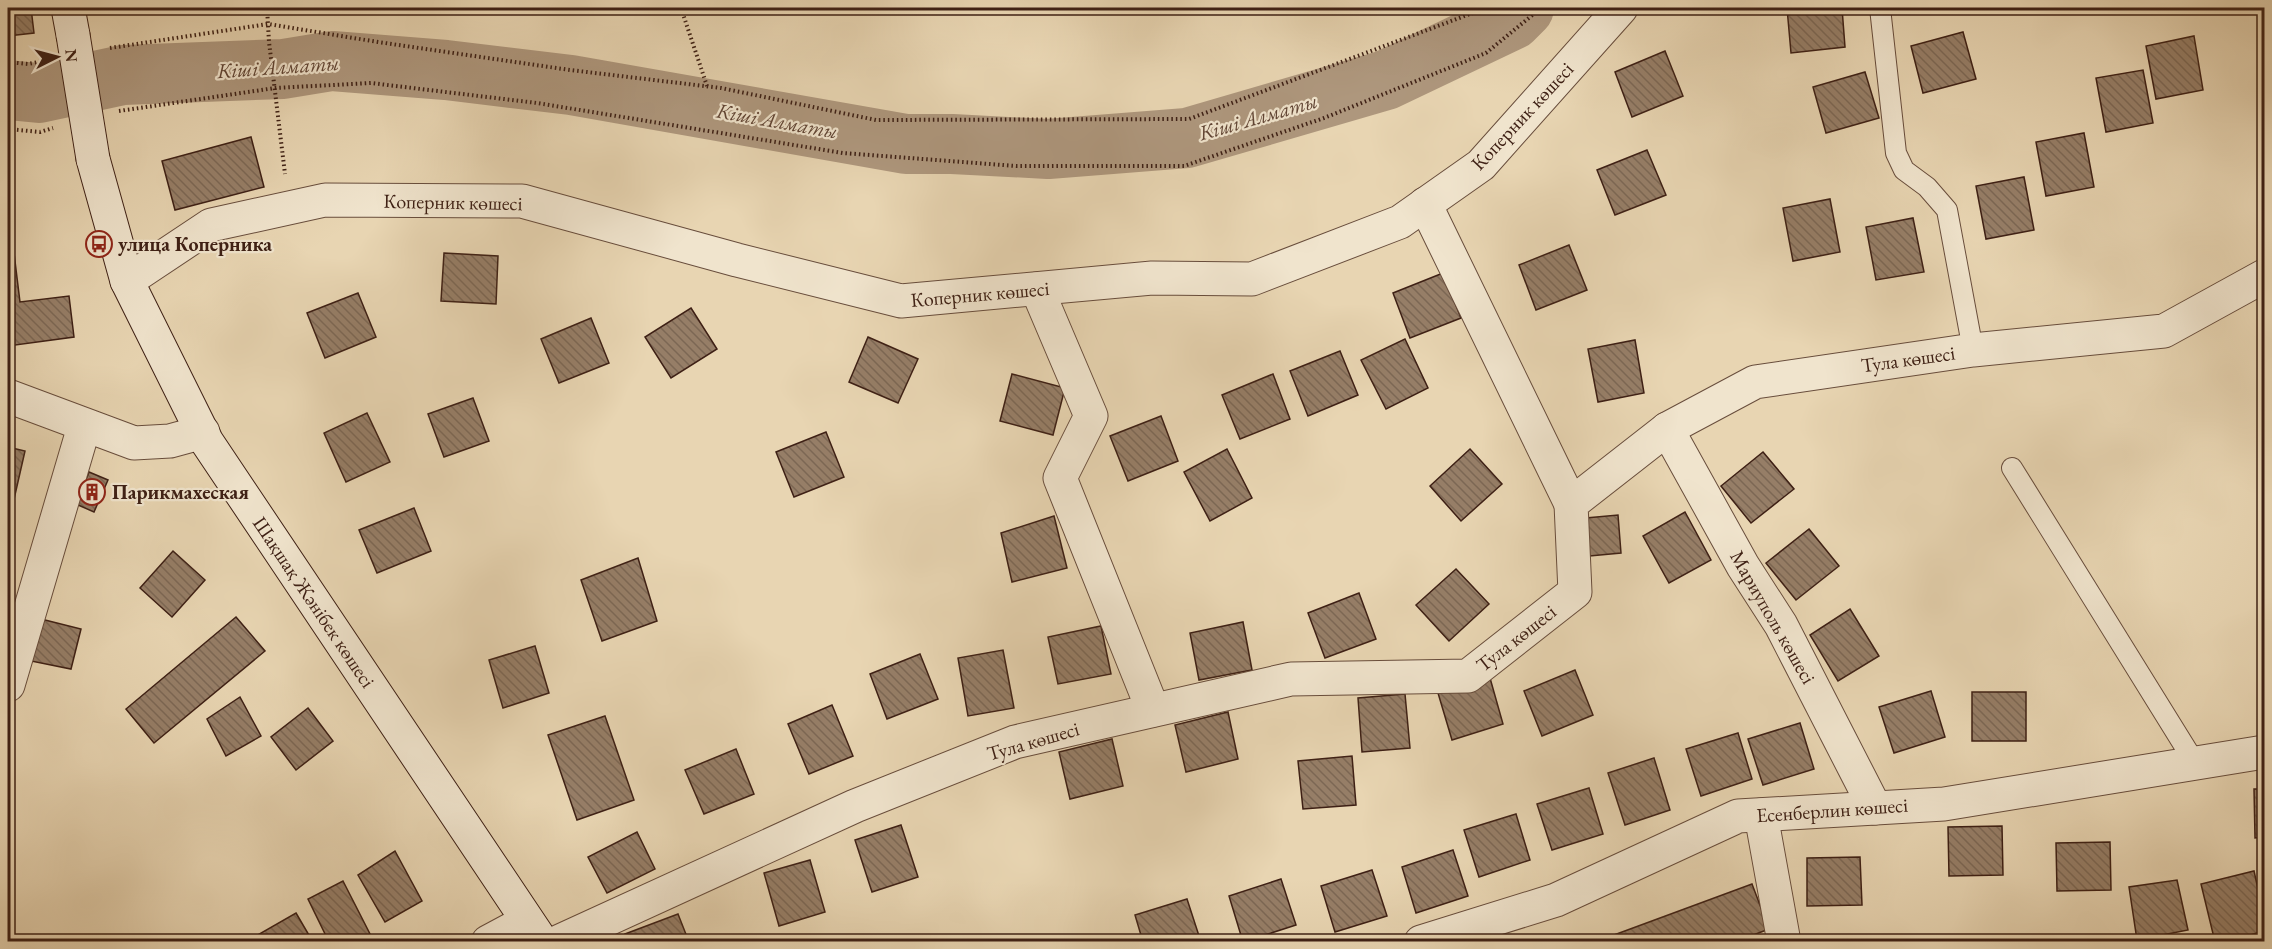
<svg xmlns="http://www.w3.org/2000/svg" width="2272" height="949" font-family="'EB Garamond',serif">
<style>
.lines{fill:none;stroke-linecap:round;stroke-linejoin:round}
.river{stroke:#ae977d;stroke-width:60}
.building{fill:url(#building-back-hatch);stroke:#3e2015;stroke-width:1.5}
.service-casing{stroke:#684d3c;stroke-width:22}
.minor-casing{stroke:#684d3c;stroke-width:35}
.tertiary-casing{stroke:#684d3c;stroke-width:35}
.secondary-casing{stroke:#3e2015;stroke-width:35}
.path{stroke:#3e2015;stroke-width:4;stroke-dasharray:1.5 3;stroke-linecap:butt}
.service{stroke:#f0e4cd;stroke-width:20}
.minor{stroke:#f0e4cd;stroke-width:33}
.tertiary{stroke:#f0e4cd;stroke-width:33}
.secondary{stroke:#f0e4cd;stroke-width:33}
.secondary-bridge-casing{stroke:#3e2015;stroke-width:35;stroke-linecap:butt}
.secondary-bridge{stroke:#f0e4cd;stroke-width:33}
.labels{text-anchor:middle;stroke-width:4.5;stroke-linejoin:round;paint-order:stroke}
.street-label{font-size:20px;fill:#3e2015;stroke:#f0e4cd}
.poi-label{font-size:20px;font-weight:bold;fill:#3e2015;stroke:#f0e4cd;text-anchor:start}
.water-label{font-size:21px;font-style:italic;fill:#604434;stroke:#f0e4cd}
</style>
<defs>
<pattern id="building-back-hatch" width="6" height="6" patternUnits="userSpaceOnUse" patternTransform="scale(1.5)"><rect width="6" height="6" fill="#967e67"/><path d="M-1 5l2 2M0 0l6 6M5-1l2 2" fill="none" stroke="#7c6754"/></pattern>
</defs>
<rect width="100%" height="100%" fill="#e8d5b2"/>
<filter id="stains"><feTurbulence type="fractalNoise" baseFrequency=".00333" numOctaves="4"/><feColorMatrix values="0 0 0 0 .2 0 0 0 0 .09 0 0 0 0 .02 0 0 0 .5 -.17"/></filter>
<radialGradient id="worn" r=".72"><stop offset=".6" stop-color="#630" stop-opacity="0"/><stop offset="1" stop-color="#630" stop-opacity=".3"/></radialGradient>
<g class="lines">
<path class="river" d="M8,90L39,93L123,75L283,69L332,61L446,70L571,85L906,144H952L1048,149L1187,138L1386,80L1512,20L1524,8"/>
</g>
<g class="building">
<path d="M8,8H31L34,33L8,36Z"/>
<path d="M1787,8H1842L1845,47L1791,53Z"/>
<path d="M1963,32L1976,79L1923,93L1911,46Z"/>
<path d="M2194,36L2203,90L2156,99L2146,46Z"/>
<path d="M1665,51L1683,96L1632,117L1615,72Z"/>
<path d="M2143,70L2153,123L2106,132L2096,78Z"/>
<path d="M1865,72L1879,118L1826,133L1813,87Z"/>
<path d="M2084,133L2094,187L2046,196L2036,142Z"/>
<path d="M251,137L264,187L175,210L162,161Z"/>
<path d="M1647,150L1666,195L1615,215L1597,170Z"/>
<path d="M2024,177L2034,230L1986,239L1976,186Z"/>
<path d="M1830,199L1840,252L1793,261L1783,208Z"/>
<path d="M8,204L20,302L69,296L74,337L8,346Z"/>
<path d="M1913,218L1924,272L1876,280L1866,227Z"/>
<path d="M1569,245L1587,290L1536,310L1519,265Z"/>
<path d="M444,253L498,256L496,304L441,301Z"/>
<path d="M1443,273L1461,318L1410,338L1393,293Z"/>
<path d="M358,293L376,337L325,358L307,313Z"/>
<path d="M691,308L717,349L671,378L645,337Z"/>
<path d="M591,318L609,363L559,383L541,339Z"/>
<path d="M868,337L918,359L898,403L849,382Z"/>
<path d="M1405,339L1428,388L1386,409L1361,360Z"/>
<path d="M1635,340L1644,393L1598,402L1588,349Z"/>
<path d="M1340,351L1358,395L1308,416L1290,371Z"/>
<path d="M1012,374L1065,388L1053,435L1000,421Z"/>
<path d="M1273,374L1290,419L1240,439L1222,395Z"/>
<path d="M473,398L489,441L444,457L428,414Z"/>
<path d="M367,413L390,462L346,482L324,433Z"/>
<path d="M1161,416L1178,461L1128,481L1110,436Z"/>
<path d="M826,432L844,477L794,497L776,452Z"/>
<path d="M8,447L25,451L12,508L8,507Z"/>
<path d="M1227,449L1252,498L1210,521L1184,472Z"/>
<path d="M1470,449L1502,484L1461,521L1430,486Z"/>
<path d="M1763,452L1794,489L1751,523L1721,486Z"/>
<path d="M89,472L108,480L94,512L76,504Z"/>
<path d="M414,508L431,551L377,573L359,530Z"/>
<path d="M1685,512L1711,560L1669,583L1643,536Z"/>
<path d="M1618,515L1621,553L1579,557L1575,519Z"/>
<path d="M1054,516L1067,568L1012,582L1001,533Z"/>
<path d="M1809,529L1839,566L1796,600L1766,563Z"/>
<path d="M173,551L205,580L172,617L140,588Z"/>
<path d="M638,558L657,621L602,641L581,580Z"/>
<path d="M1456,569L1489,604L1449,641L1416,605Z"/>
<path d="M1359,593L1376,639L1325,658L1308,613Z"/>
<path d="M1850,609L1879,656L1838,681L1810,635Z"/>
<path d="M236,617L265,651L154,743L126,709Z"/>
<path d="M41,619L81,629L71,669L31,661Z"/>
<path d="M1243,622L1252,670L1199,680L1190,633Z"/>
<path d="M1101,626L1111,674L1058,684L1048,637Z"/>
<path d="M535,646L549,693L503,708L489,660Z"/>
<path d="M1003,650L1014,708L968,716L958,658Z"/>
<path d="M920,654L938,699L887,719L870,674Z"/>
<path d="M1575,670L1593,715L1542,736L1524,691Z"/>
<path d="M1490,678L1503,724L1452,740L1438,693Z"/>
<path d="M1931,691L1945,737L1894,753L1879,707Z"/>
<rect x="1972" y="692" width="54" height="49"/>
<path d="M1405,694L1410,748L1362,752L1358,698Z"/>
<path d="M240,697L261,736L226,756L207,719Z"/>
<path d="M832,705L853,756L809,774L788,724Z"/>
<path d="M308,708L333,741L296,770L271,737Z"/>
<path d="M1228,712L1238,759L1186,772L1175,725Z"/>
<path d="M605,716L634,800L577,820L548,735Z"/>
<path d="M1800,723L1814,769L1763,785L1748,739Z"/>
<path d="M1738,733L1752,779L1701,796L1686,749Z"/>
<path d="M1112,739L1123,786L1070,799L1059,752Z"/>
<path d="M736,749L754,794L704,814L685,770Z"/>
<path d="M1352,756L1356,805L1303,809L1298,761Z"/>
<path d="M1654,758L1670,810L1625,825L1608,773Z"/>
<path d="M1589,788L1603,834L1552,850L1537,804Z"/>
<path d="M2254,789H2264V837L2255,838Z"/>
<path d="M1516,814L1530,860L1479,877L1464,830Z"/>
<path d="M901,825L918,877L872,892L855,840Z"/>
<path d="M2002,826L2003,875L1949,876L1948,827Z"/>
<path d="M637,832L655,869L607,893L588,857Z"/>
<path d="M2110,842L2111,890L2057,891L2056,843Z"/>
<path d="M1453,850L1468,896L1416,913L1402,867Z"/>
<path d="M395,851L422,901L385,922L358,875Z"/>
<path d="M1860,857L1862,905L1807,906V858Z"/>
<path d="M810,860L825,912L779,926L764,873Z"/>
<path d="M1372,870L1387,916L1335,932L1321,886Z"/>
<path d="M2254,871L2264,916V931L2226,942H2215L2201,884Z"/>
<path d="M1281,879L1296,925L1243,942L1229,896Z"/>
<path d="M2177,880L2188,930L2137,940L2129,887Z"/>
<path d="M343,881L370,934L355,942H329L308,899Z"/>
<path d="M1752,884L1769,929L1735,942H1595Z"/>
<path d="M1187,899L1201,942H1143L1135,915Z"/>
<path d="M296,913L313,942H257L254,937Z"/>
<path d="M678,914L689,942H628L625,934Z"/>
</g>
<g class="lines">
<defs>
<g id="service">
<path d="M1880,8L1896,153L1904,170L1927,187L1947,210L1973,350"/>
<path d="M2012,468L2195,763"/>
</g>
<g id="minor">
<path d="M1425,204L1571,504"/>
<path d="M127,281L211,225L325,200L522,201L737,260L901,301L1152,278L1252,279L1400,222L1481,165L1621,8"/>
<path d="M1037,289L1091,416L1060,478L1153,710"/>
<path d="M1667,429L1743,566L1781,625L1875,808"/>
<path d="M8,685L81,437L87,426"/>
<path d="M1761,815L1784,942"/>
<path d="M488,942L527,921"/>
<path d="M558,942L855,806L1015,742L1291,679L1468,676L1575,592L1571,504L1667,429L1755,382L1973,350L2164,331L2264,276"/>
<path d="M1421,942L1556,900L1738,816L1944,804L2264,752"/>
</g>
<path id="tertiary" d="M8,396L134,443L170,441L203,432"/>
<g id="secondary">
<path d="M68,8L73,35"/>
<path d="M93,159L127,281L207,442L542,942"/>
</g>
</defs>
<use href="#service" class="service-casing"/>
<use href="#minor" class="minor-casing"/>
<use href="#tertiary" class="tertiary-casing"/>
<use href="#secondary" class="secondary-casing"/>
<g class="path">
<path d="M267,8L269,42L285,174"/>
<path d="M681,8L707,86"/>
<path d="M110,48L268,24L378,42L570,70L721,88L876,120L1189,119L1486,8"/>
<path d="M8,62L28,64L43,61"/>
<path d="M119,111L275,88L371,83L537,103L843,153L1016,166H1184L1324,118L1486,53L1541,8"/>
<path d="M8,129L40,132L53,128"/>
</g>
<use href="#service" class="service"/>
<use href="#minor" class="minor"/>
<use href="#tertiary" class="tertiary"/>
<use href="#secondary" class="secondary"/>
<defs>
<path id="secondary-bridge" d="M73,35L93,159"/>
</defs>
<use href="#secondary-bridge" class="secondary-bridge-casing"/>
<use href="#secondary-bridge" class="secondary-bridge"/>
</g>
<defs>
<symbol id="bus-ring" viewBox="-11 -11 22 22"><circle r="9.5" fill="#f0e4cd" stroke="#8f2418" stroke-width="1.5"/><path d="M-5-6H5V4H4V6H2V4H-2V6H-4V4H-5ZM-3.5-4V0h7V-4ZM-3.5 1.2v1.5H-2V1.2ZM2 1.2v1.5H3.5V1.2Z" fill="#8f2418"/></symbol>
<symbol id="building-ring" viewBox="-11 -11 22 22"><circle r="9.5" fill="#f0e4cd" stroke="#8f2418" stroke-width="1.5"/><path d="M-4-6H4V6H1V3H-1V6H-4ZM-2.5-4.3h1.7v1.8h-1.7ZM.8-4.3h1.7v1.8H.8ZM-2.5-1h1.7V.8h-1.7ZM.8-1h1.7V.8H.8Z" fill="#8f2418"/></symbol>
</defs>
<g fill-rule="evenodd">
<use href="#bus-ring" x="84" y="229" width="30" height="30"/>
<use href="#building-ring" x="77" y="477" width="30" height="30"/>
</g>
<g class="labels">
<g class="street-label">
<text transform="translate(1522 116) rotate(-47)" y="7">Коперник көшесі</text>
<text transform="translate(453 202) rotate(1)" y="7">Коперник көшесі</text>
<text transform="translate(980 294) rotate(-5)" y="7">Коперник көшесі</text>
<text transform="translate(1908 359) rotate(-8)" y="7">Тула көшесі</text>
<text transform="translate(314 602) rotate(56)" y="7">Шақшақ Жәнібек көшесі</text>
<text transform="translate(1773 617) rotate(60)" y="7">Мариуполь көшесі</text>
<text transform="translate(1516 638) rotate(-38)" y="7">Тула көшесі</text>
<text transform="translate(1033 741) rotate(-16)" y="7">Тула көшесі</text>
<text transform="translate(1832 810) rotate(-4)" y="7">Есенберлин көшесі</text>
</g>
<g class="poi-label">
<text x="118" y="251">улица Коперника</text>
<text x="112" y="499">Парикмахеская</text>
</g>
<g class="water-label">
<text transform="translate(278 67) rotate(-4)" y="7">Кіші Алматы</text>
<text transform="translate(1258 117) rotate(-16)" y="7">Кіші Алматы</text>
<text transform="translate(777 121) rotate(10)" y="7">Кіші Алматы</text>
</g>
</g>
<rect width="2272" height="949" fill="none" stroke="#e8d5b2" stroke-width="30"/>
<rect x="9" y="9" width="2254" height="931" fill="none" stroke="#3e2015" stroke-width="3"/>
<rect x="15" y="15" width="2242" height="919" fill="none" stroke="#3e2015" stroke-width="1.5"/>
<g transform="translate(57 57) rotate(84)" stroke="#f0e4cd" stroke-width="4.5" paint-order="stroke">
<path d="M0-4.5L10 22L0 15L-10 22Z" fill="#3e2015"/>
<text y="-9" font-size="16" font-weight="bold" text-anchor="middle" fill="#3e2015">N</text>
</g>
<rect width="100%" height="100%" filter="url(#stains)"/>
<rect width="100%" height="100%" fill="url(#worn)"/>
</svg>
